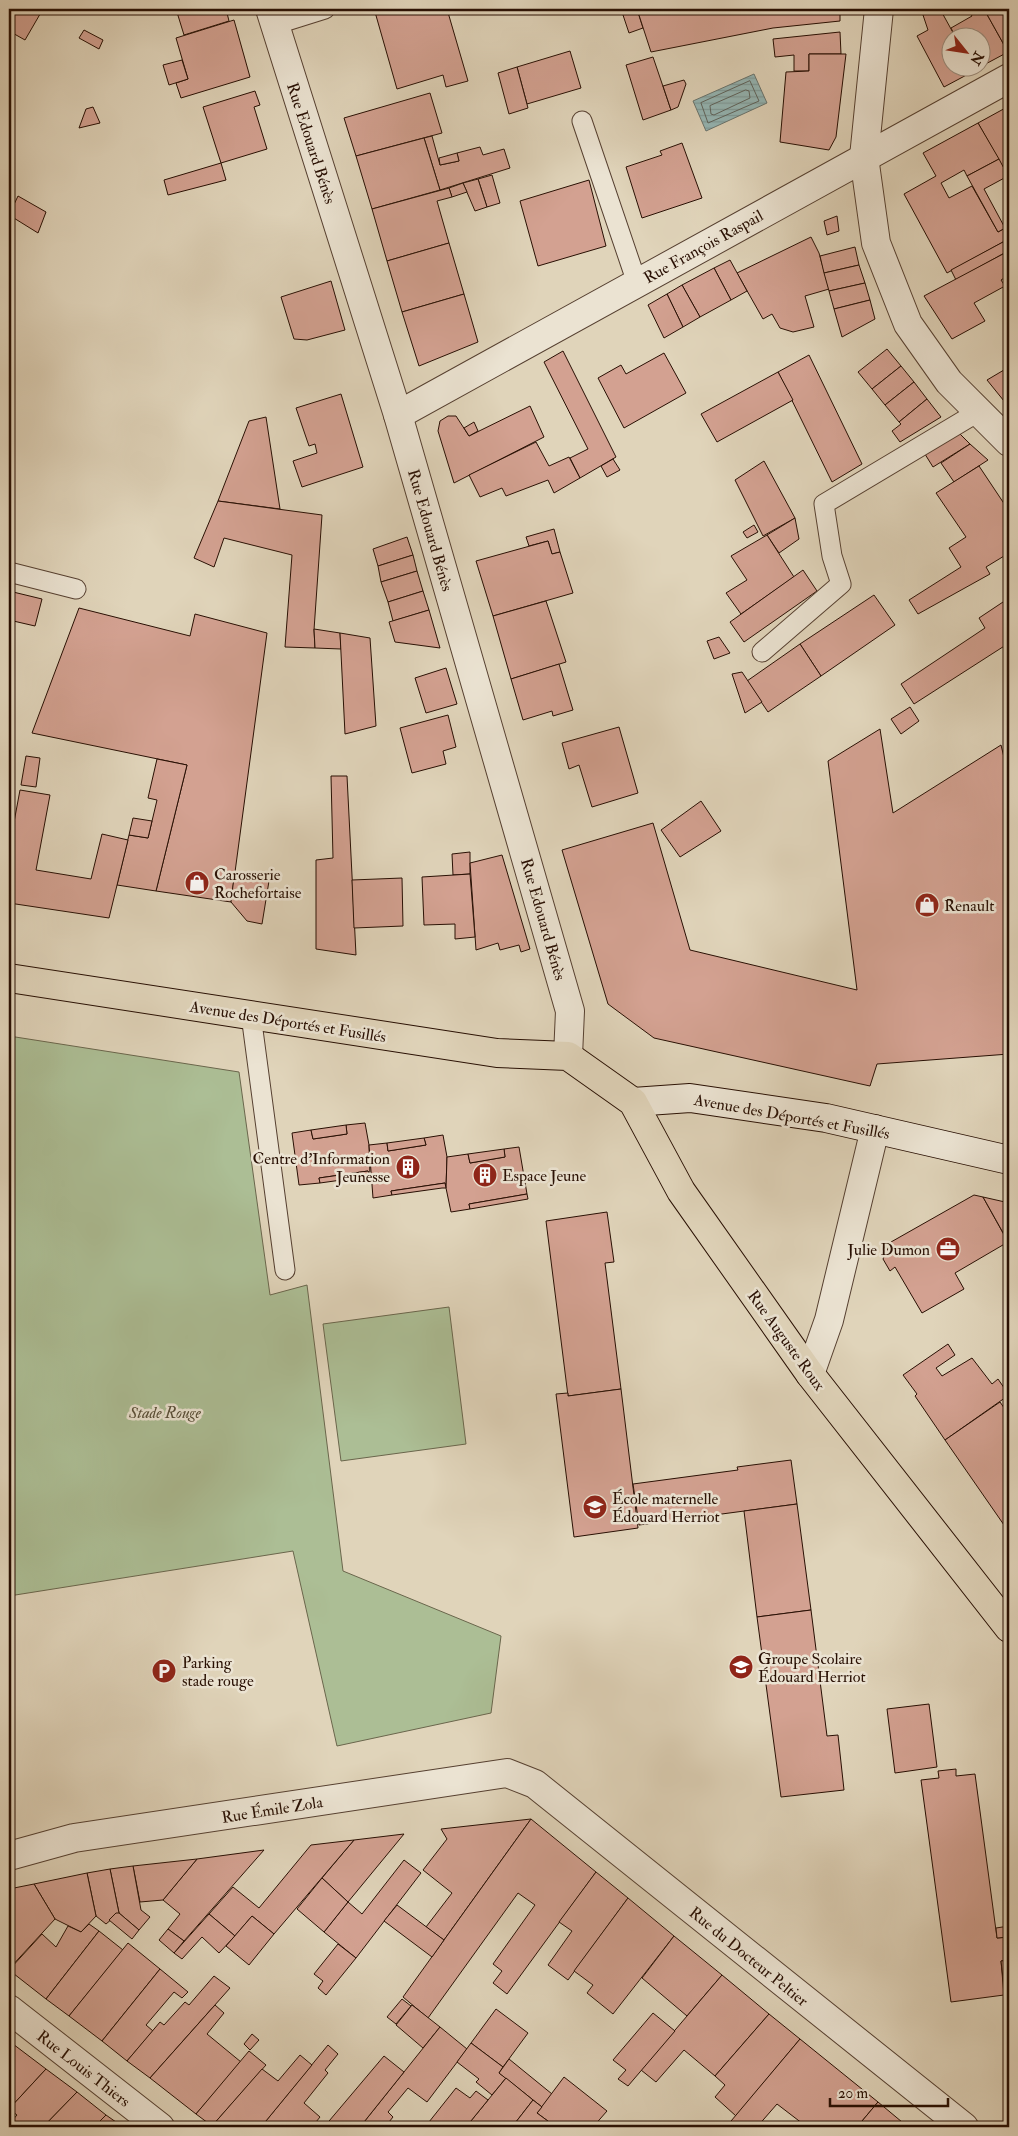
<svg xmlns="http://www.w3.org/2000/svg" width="1018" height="2136" font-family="'IM FELL Double Pica',serif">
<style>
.green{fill:#acbe95;stroke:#6a664c}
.water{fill:url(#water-rules);stroke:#69746e}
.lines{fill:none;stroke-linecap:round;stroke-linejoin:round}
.shore{stroke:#5e635c;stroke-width:1}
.building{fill:#d3a191;stroke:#280f03}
.service-casing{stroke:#564031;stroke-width:21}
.minor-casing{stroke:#564031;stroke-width:30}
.secondary-casing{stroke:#280f03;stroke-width:30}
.primary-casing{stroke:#280f03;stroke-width:30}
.service{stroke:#ebe3d2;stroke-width:19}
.minor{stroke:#ebe3d2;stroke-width:28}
.secondary{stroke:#ebe3d2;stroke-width:28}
.primary{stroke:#e0d4ba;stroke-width:28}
.labels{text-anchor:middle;stroke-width:5;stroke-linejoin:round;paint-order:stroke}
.street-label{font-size:16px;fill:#280f03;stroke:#ebe3d2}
.poi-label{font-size:16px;fill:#280f03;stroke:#ebe3d2;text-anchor:start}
.park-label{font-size:16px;font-style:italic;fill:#564c36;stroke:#ebe3d2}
</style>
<defs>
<pattern id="water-rules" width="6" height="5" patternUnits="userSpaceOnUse" patternTransform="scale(1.25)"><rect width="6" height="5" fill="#95b7b6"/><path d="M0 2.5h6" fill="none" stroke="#809c9b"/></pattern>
</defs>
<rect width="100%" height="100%" fill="#e0d4ba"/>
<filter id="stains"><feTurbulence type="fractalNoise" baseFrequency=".004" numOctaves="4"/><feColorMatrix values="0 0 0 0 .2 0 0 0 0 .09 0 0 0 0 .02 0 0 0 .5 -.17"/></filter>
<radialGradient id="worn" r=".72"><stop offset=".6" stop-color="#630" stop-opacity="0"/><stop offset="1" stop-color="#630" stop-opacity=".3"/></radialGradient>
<g class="green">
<path d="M9,1036L239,1072L270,1295L307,1285L343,1571L501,1636L491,1713L337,1746L293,1551L9,1596Z"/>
<path d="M449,1307L466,1444L341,1461L323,1324Z"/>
</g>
<path class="water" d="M754,74L767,103L706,131L693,101Z"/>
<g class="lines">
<g class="shore">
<path d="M750,81L759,101L708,123L701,103Z"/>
<path d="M746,90L749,91L750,98L714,115L711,114L710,106Z"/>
</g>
</g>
<g class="building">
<path d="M9,9H43L25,40L9,31Z"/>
<path d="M176,9H226L229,21L184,35Z"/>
<path d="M385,9H447L468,81L446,87L443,75L397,89L375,12Z"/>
<path d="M621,9H637L643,28L629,33Z"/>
<path d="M637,9H840V21L773,28L651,52Z"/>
<path d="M921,9H940L956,38H950V68H973L974,71L944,87L917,36L928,30Z"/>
<path d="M968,9H984L1008,52L980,67V38H956L951,28L972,16Z"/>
<path d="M984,9H1009V51L1008,52Z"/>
<path d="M234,20L250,77L181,98L176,83L188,79L176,38Z"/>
<path d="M84,30L103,40L99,49L79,38Z"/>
<path d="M840,32L841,54H809V71H794V55L775,57L773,39Z"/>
<path d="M570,51L581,88L527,104L517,67Z"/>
<path d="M809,54H846L836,137L829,150L780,142L786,72L809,71Z"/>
<path d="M653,57L671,110L643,120L626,65Z"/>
<path d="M182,60L188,79L169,85L163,65Z"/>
<path d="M517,67L528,108L509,114L498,73Z"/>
<path d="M684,80L686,84L678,107L671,110L663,86Z"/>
<path d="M255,91L260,105L254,107L267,149L221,163L203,107Z"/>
<path d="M430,93L442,133L356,156L344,118Z"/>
<path d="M1009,106V178L978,123Z"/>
<path d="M93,107L100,123L79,128L86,109Z"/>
<path d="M978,123L999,159L967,176L964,170L941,183L949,198L972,186L998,232L1009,226V251L1003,242L947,273L904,194L936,176L923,153Z"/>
<path d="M432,136L440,165L459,161L457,153L480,147L483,155L504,149L510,168L440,190L424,138Z"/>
<path d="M424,138L440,190L372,209L356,156Z"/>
<path d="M682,143L702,198L642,218L626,167L662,155L660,151Z"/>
<path d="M457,153L459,161L440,165L439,158Z"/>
<path d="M999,159L1008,176L984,189L1005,228L998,232L967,176Z"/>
<path d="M221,163L226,180L168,195L164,180Z"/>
<path d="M492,175L500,203L487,207L478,179Z"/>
<path d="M478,179L487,207L475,211L463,183Z"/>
<path d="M589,180L606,246L538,266L520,201Z"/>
<path d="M463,183L467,192L452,197L449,188Z"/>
<path d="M449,188L452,197L437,201L449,243L387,261L372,209Z"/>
<path d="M18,196L46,212L38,233L9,215Z"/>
<path d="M837,216L839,231L827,235L824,221Z"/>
<path d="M811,237L819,253L829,289L805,296L814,327L793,332L780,328L772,314L763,319L737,273Z"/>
<path d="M1003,242L1008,251L956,280L951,270Z"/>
<path d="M449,243L464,294L402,312L387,261Z"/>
<path d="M855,247L859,265L824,273L820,256Z"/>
<path d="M1003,254L1009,265V275L1001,280L1005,286L974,303L985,321L952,339L924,296Z"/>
<path d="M730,260L747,291L731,300L714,268Z"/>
<path d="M859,265L865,283L829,291L824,273Z"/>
<path d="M714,268L731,300L700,317L682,285Z"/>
<path d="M331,281L345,330L307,340L294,339L281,297Z"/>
<path d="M865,283L870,300L834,309L829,291Z"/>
<path d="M682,285L700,317L683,327L667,294Z"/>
<path d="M464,294L478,342L419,366L402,312Z"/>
<path d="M667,294L683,327L664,338L648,305Z"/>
<path d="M870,300L875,319L842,337L834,309Z"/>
<path d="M887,349L901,366L872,389L858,372Z"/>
<path d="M563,351L616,457L580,478L570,458L588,449L544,362Z"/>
<path d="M664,353L686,393L624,428L598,378L621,365L626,374Z"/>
<path d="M809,355L862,464L832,482L778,372Z"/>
<path d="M901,366L914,382L885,405L872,389Z"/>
<path d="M1009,367V398L1004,401L987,380Z"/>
<path d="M778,372L793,400L717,442L701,414Z"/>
<path d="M914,382L927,399L899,422L885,405Z"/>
<path d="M341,394L363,467L302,487L293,461L317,453L315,444L309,446L296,408Z"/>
<path d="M927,399L941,417L900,442L892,431L901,424L899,422Z"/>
<path d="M530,406L544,437L454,483L438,431L440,421L448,416H456L469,436Z"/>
<path d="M266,417L280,509L218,501L249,421Z"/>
<path d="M474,422L478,431L469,436L464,428Z"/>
<path d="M957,431L970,444L933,467L923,451Z"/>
<path d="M536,442L549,466L569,457L580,478L554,493L548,480L506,496L502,488L480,497L469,475Z"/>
<path d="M970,444L988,460L954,482L941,463Z"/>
<path d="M613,459L620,470L607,477L601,466Z"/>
<path d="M764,461L795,518L763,536L735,480Z"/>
<path d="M979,466L1009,511V553L986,567L990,574L918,614L909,600L961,567L949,548L966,537L936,493Z"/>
<path d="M218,501L322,515L314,630L315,648L285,647L292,555L224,538L214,567L194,558Z"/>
<path d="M795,518L799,539L779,553L767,535Z"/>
<path d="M754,525L758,532L747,538L743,532Z"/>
<path d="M554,529L560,552L552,554L548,541L529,546L526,537Z"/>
<path d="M767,535L794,577L741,614L726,593L747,580L731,556Z"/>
<path d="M407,537L413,555L378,566L373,549Z"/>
<path d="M548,541L552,554L560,552L573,593L493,616L476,561Z"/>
<path d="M413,555L417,571L381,582L378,566Z"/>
<path d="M803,570L817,591L744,642L730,622Z"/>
<path d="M417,571L423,591L388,602L381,582Z"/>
<path d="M9,591L42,599L35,626L9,620Z"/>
<path d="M423,591L429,610L393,621L388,602Z"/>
<path d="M874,595L895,625L821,676L800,644Z"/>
<path d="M1009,598V643L914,704L901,684L985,628L979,618Z"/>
<path d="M546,601L566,662L511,679L493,616Z"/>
<path d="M79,608L190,636L195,614L267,633L231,902L156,891L187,765L32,733Z"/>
<path d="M429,610L440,648L395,642L389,622Z"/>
<path d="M314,629L340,633L341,649L315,648Z"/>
<path d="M340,633L370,638L376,726L345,734Z"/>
<path d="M719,637L730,653L714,659L707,641Z"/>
<path d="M800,644L821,676L768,712L747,681Z"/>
<path d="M559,664L573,710L553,716L552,711L523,720L511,679Z"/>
<path d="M446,668L457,704L426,713L415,678Z"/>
<path d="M742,672L762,702L745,713L732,674Z"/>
<path d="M910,707L919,721L901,734L891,719Z"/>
<path d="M448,715L456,747L443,751L446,764L412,773L400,728Z"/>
<path d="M619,727L638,793L592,807L579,765L569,769L562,743Z"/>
<path d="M880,729L893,813L1001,745L1009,778V1054L877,1064L870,1086L654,1038L608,1004L562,850L653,823L690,950L857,990L828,761Z"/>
<path d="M26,756L40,758L36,787L21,785Z"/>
<path d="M157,759L187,765L156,891L117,885L129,835L148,838L157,800L148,798Z"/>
<path d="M331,776H347L356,955L316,949V860L333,858Z"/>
<path d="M20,790L50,795L36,870L91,879L102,834L128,840L109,918L9,903V849Z"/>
<path d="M701,801L721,831L680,857L661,830Z"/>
<path d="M133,818L152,821L148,838L129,835Z"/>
<path d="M470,852V874L453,875L452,854Z"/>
<path d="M502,855L530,949L521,952L519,945L500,950L498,943L476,950L470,863Z"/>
<path d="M470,874L475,937L455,939V924L424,925L422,877Z"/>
<path d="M234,877L269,881L262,924L247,921L231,902Z"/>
<path d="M402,878L403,926L354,928L352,880Z"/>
<path d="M365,1123L369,1145L370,1176L368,1171L319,1178L320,1183L299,1185L292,1133L311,1130L313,1139L347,1134L346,1125Z"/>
<path d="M346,1125L347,1134L313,1139L311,1130Z"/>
<path d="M443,1135L447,1157L446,1188L445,1183L391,1191L392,1195L373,1198L369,1145L387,1143L388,1151L426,1145L424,1138Z"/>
<path d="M424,1138L426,1145L388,1151L387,1143Z"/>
<path d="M519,1147L527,1194L469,1204L470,1209L451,1212L446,1188L447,1157L468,1154L470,1163L505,1157L504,1149Z"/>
<path d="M504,1149L505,1157L470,1163L468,1154Z"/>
<path d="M368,1171L370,1176L320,1183L319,1178Z"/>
<path d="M445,1183L446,1188H442L392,1195L391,1191Z"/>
<path d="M527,1194L528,1199L470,1209L469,1204Z"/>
<path d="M974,1195L983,1197L1008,1242L955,1273L964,1289L922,1313L895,1267L890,1271L883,1259L891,1242Z"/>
<path d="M983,1197L1005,1202L1009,1210V1236L1006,1238Z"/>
<path d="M607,1212L614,1262L605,1263L621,1389L568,1396L546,1221Z"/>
<path d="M948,1344L955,1355L936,1368L942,1376L972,1358L992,1384L998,1379L1009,1395L945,1440L915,1396L917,1394L903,1375Z"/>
<path d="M621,1389L638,1528L574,1537L556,1394L568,1393V1396Z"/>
<path d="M1000,1402L1009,1415V1521L1004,1525L945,1440Z"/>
<path d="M791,1460L797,1504L639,1525L633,1484L738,1470L737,1467Z"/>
<path d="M797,1504L811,1610L757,1617L744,1511Z"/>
<path d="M811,1610L827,1736L838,1735L844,1790L781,1797L757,1617Z"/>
<path d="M929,1704L937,1767L895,1773L887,1709Z"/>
<path d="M956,1769V1776L975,1774L997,1938L1009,1937V1960L1001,1961L1004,1995L951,2002L921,1780L939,1778L938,1771Z"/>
<path d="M531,1819L444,1940L426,1927L452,1893L423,1870L447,1839L441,1829Z"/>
<path d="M531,1819L596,1872L507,1994L493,1983L502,1971L493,1964L535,1905L518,1893L428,2018L403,1997Z"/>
<path d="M404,1834L348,1902L322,1878L354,1840Z"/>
<path d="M354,1840L274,1934L252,1916L235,1936L209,1914L233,1887L259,1908L311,1845Z"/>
<path d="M264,1850L184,1941L168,1929L180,1914L163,1900L197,1859Z"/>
<path d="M197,1859L163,1900L140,1902L133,1866Z"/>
<path d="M404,1860L421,1873L356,1958L324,1932L348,1902L362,1914Z"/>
<path d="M133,1866L141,1910L150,1917L139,1930L119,1913L110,1869Z"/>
<path d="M110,1869L119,1913L106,1924L96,1916L87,1873Z"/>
<path d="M596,1872L628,1898L568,1980L548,1965L572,1931L559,1922Z"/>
<path d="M87,1873L96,1916L81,1932L55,1919L34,1884Z"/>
<path d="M322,1878L348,1902L324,1932L297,1909Z"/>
<path d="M34,1884L55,1919L9,1969V1889Z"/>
<path d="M628,1898L674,1936L613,2014L587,1993L593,1985L574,1971Z"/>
<path d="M397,1905L444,1940L432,1957L384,1921Z"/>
<path d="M116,1913H119L139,1930L132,1939L109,1920Z"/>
<path d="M209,1914L235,1936L219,1953L202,1937L182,1959L174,1953Z"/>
<path d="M252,1916L274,1934L249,1965L226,1946Z"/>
<path d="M89,1924L99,1931L46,1999L9,1970L42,1934L56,1947L68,1926L81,1932Z"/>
<path d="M1009,1926V1937L997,1938L996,1928Z"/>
<path d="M168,1929L184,1941L174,1953L159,1940Z"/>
<path d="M99,1931L123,1950L69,2016L46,1999Z"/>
<path d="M674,1936L722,1975L687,2016L642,1978Z"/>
<path d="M128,1943L160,1969L102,2041L69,2016Z"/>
<path d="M338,1944L356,1958L326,1995L318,1988L323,1981L314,1974Z"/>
<path d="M1009,1960V1987H1004L1001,1961Z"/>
<path d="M160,1969L188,1992L182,1998L174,1992L146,2025L153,2031L127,2061L102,2041Z"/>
<path d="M722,1975L769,2014L715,2076L684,2050L656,2082L641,2070Z"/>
<path d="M214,1976L230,1988L150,2078L127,2061L160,2022L164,2025L185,2002L189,2005Z"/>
<path d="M402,1999L411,2006L396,2024L387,2017Z"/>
<path d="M215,2005L224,2013L207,2034L241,2062L196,2114L150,2078Z"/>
<path d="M412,2005L440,2027L423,2048L396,2025Z"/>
<path d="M496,2009L528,2033L503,2067L471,2043Z"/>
<path d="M653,2013L675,2031L628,2086L618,2079L626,2070L613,2060Z"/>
<path d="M769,2014L800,2039L736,2116L715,2097L725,2085L715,2076Z"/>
<path d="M440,2027L467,2049L427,2102L408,2088L388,2112L393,2117L385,2127H360Z"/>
<path d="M252,2034L259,2040L250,2050L244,2044Z"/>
<path d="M800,2039L878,2102L857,2127H807L777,2104L757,2127H726Z"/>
<path d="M9,2041L46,2069L9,2109Z"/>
<path d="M471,2043L503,2067L499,2073L506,2078L492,2095L476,2082L479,2079L457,2062Z"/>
<path d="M328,2045L338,2054L325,2070L328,2073L304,2103L320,2117L312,2127H261Z"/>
<path d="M249,2051L266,2065L212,2126L196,2114Z"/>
<path d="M300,2055L312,2065L261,2127L212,2126L262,2069L278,2081Z"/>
<path d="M384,2056L404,2072L360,2127H324Z"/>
<path d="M509,2059L552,2094L542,2107L499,2073Z"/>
<path d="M46,2069L77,2092L43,2127H9V2124L17,2115L9,2109Z"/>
<path d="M564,2077L607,2111L593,2127H556L537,2113Z"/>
<path d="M506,2078L533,2100L512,2127H466Z"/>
<path d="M456,2088L470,2098L476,2091L488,2100L466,2127H425Z"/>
<path d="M77,2092L106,2115L94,2127H43Z"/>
<path d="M533,2100L542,2107L537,2113L556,2127H512Z"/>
<path d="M878,2102L908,2127H857Z"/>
<path d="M106,2115L123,2127H94Z"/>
</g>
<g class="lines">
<defs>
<g id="service">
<path d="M274,25L325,9"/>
<path d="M582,121L637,283"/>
<path d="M9,572L76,589"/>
<path d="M762,652L841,584L832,556L824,504L978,412"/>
<path d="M251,1015L285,1270"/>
</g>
<g id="minor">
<path d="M270,9L398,415L570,1011L568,1056"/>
<path d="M879,9L864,157L876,243L908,324L949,382L1009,442"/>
<path d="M398,415L1009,78"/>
<path d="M810,1374L829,1320L875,1129"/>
<path d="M9,1856L74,1838L507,1773L535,1784L964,2127"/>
<path d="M9,2009L160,2127"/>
</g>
<path id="secondary" d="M633,1102L690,1098L826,1118L1009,1160"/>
<path id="primary" d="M9,978L497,1053L568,1056L633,1102L681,1191L810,1374L1009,1628"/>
</defs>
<use href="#service" class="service-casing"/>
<use href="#minor" class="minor-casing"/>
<use href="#secondary" class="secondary-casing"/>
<use href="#primary" class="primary-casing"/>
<use href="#service" class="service"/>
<use href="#minor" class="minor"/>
<use href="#secondary" class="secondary"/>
<use href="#primary" class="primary"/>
</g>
<defs>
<symbol id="shop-disc" viewBox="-11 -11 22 22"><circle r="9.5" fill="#8f2418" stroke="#ebe3d2"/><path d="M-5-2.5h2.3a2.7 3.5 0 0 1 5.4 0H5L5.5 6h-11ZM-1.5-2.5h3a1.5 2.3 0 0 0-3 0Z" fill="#fff"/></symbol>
<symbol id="building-disc" viewBox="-11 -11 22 22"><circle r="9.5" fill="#8f2418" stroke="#ebe3d2"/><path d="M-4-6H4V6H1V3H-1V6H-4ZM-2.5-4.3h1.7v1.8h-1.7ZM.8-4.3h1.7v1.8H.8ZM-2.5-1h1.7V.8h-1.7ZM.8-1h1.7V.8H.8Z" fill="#fff"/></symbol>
<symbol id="office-disc" viewBox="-11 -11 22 22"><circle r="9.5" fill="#8f2418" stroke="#ebe3d2"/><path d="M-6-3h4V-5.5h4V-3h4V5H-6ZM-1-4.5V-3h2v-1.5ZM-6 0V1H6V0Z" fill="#fff"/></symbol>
<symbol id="school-disc" viewBox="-11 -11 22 22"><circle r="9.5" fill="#8f2418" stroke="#ebe3d2"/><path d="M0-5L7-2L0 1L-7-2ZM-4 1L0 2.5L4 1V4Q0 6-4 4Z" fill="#fff"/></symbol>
<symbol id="parking-disc" viewBox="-11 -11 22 22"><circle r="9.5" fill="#8f2418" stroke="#ebe3d2"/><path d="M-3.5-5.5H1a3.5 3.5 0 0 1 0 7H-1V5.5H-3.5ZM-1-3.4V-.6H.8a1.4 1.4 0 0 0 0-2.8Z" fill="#fff"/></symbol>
</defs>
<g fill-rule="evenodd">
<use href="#shop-disc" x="183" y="869" width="28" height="28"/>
<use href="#shop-disc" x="913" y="891" width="28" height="28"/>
<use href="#building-disc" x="394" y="1153" width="28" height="28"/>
<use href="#building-disc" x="471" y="1161" width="28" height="28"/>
<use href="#office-disc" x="934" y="1235" width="28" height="28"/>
<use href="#school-disc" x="581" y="1493" width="28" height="28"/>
<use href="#school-disc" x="727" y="1653" width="28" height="28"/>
<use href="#parking-disc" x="150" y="1657" width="28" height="28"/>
</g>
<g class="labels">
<g class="street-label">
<text transform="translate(312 143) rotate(72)" y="6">Rue Edouard Bénès</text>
<text transform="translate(703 246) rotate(-29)" y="6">Rue François Raspail</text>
<text transform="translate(431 530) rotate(74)" y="6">Rue Edouard Bénès</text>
<text transform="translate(544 919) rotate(74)" y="6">Rue Edouard Bénès</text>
<text transform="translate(288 1021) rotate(9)" y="6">Avenue des Déportés et Fusillés</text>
<text transform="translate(792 1116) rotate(10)" y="6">Avenue des Déportés et Fusillés</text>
<text transform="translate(787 1340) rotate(54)" y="6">Rue Auguste Roux</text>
<text transform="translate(272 1809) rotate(-9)" y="6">Rue Émile Zola</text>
<text transform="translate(749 1956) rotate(39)" y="6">Rue du Docteur Peltier</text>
<text transform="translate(84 2068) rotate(38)" y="6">Rue Louis Thiers</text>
</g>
<g class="poi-label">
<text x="214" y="880">Carosserie<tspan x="214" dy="18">Rochefortaise</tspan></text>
<text x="944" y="911">Renault</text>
<text x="390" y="1164" text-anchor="end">Centre d'Information<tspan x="390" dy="18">Jeunesse</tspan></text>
<text x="502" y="1181">Espace Jeune</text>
<text x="930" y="1255" text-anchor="end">Julie Dumon</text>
<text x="612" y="1504">École maternelle<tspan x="612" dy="18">Édouard Herriot</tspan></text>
<text x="758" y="1664">Groupe Scolaire<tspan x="758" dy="18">Édouard Herriot</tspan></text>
<text x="182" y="1668">Parking<tspan x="182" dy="18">stade rouge</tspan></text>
</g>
<g class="park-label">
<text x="165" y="1418">Stade Rouge</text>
</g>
</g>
<rect width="1018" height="2136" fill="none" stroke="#e0d4ba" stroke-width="30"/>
<rect x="10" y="10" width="998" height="2116" fill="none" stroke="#280f03" stroke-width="2.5"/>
<rect x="15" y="15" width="988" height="2106" fill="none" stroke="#280f03"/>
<g transform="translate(966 52) rotate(120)"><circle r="24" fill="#ebe3d2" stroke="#9d8e7f"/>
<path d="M0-4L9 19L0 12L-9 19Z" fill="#8f2418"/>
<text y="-8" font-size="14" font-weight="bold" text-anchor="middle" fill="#280f03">N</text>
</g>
<path d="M830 2098v8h118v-8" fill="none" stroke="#280f03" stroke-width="2.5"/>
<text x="838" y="2098" font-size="15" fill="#280f03" stroke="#ebe3d2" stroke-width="4" paint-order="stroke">20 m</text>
<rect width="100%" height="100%" filter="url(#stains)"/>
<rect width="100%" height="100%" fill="url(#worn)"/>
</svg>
